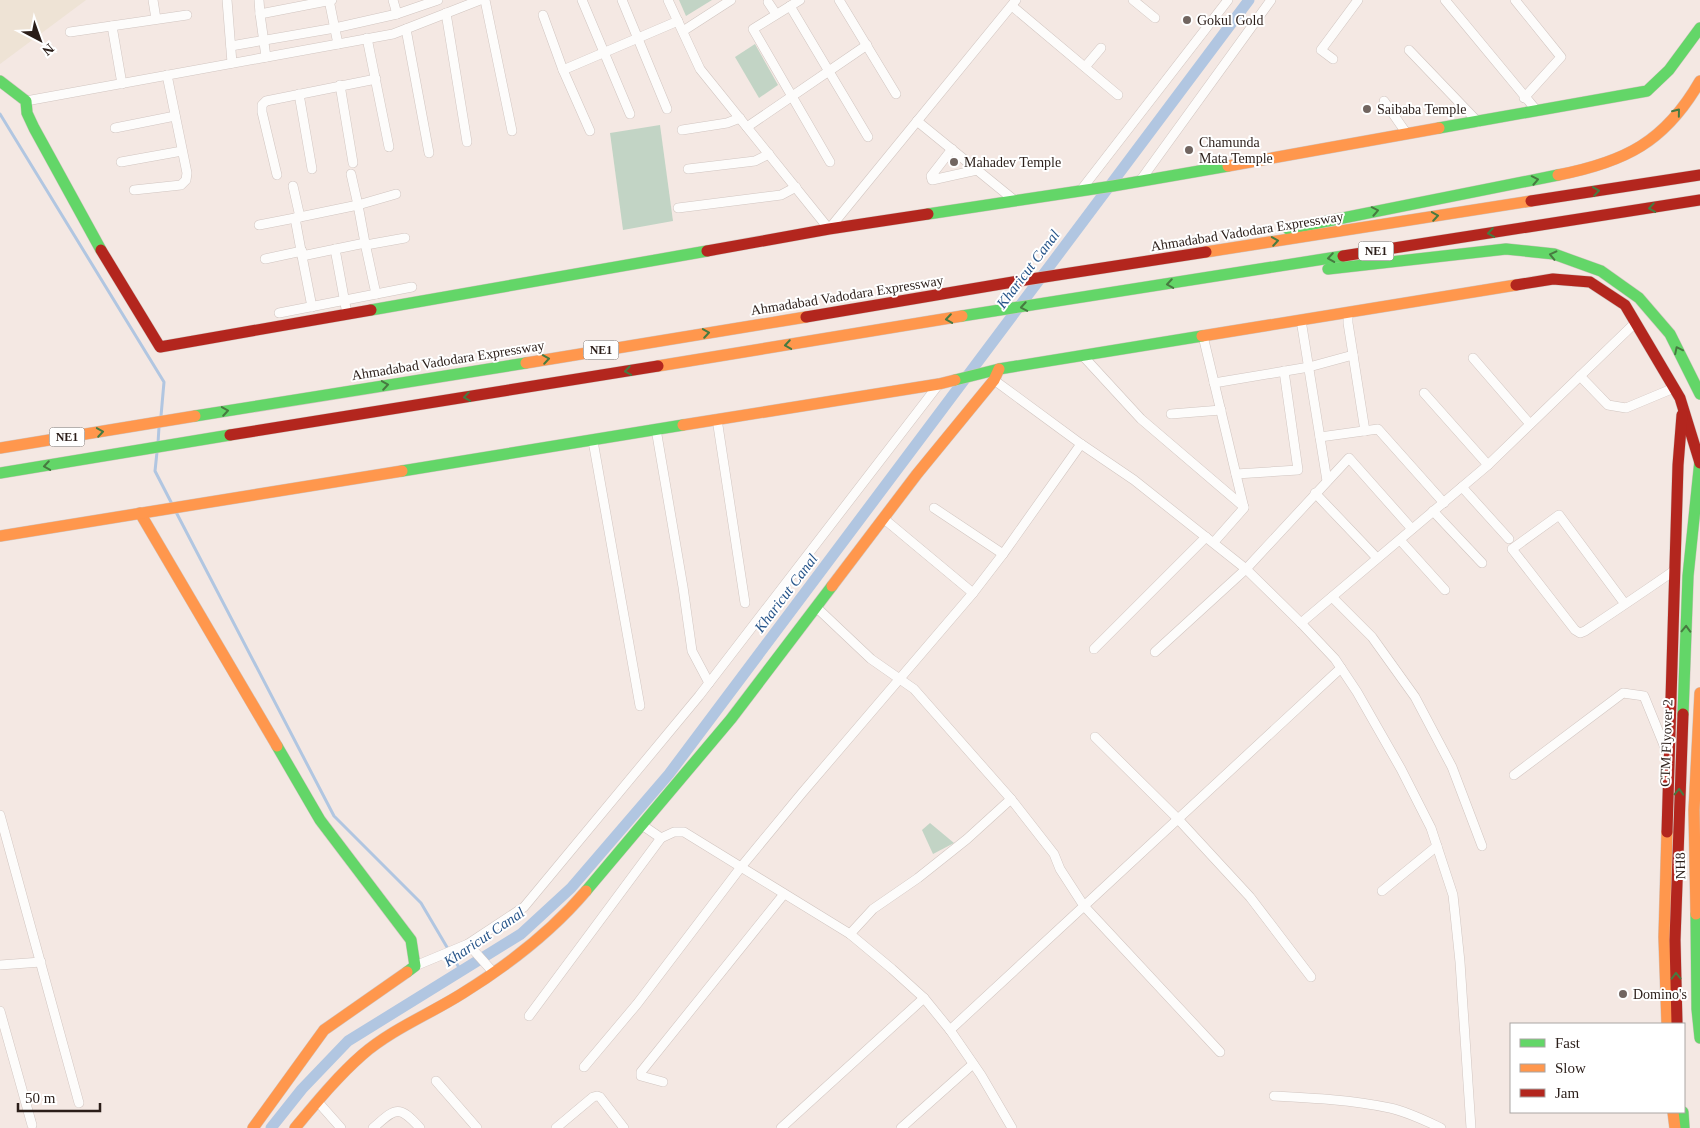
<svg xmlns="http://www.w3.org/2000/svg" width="1700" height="1128" font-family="'Times New Roman',serif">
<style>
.industrial{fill:#eee3d5}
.green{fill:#c2d4c5}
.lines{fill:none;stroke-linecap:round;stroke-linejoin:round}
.stream{stroke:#b1c6e1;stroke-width:3}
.canal{stroke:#b1c6e1;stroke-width:11}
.street-casing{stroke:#d1c5c0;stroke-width:10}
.fast-casing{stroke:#d1c5c0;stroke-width:12}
.slow-casing{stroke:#d1c5c0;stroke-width:12}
.jam-casing{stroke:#d1c5c0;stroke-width:12}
.street{stroke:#fdfcfb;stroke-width:9}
.fast{stroke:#63d668;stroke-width:11}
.slow{stroke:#ff974d;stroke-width:11}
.jam{stroke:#b3261e;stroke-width:11}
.oneway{stroke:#477a40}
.poi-dot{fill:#716560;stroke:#fff;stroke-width:2}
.labels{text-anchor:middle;stroke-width:4;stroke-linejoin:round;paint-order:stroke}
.shield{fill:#fff;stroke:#6b625e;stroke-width:1}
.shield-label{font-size:12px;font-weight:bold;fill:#2b1e19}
.poi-label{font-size:14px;fill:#2b1e19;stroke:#fff;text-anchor:start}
.street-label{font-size:14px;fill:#2b1e19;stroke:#fff}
.water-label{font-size:15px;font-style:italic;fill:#265489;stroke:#fff}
</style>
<rect width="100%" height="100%" fill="#f4e8e3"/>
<path class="industrial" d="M0,0H86L0,64Z"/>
<g class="green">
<path d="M679,0H712L686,16Z"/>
<path d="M755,44L778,85L759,98L735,57Z"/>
<path d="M660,125L673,221L623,230L610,133Z"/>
<path d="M930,823L954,843L933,854L922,830Z"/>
</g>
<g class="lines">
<g class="stream">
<path d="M0,114L164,382L161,416"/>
<path d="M158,443L159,427"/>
<path d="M157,452L155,471L172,504"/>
<path d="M176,512L334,816L421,903L461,971"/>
</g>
<path class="canal" d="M271,1128L302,1089L348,1041L521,934L571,888L669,774L1249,0"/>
<defs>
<g id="street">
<path d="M153,0L156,19"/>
<path d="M227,0L232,63"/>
<path d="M259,0L260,14"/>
<path d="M329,0L338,44"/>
<path d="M393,0L397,14"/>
<path d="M485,0L512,131"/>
<path d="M582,0L630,114"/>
<path d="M622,0L667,109"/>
<path d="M668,0L700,69L829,229L1016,0"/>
<path d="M800,0L753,29L830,162"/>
<path d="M839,0L896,94"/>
<path d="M1133,0L1155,18"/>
<path d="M1445,0L1537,111"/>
<path d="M1515,0L1561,57L1524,98"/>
<path d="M768,2L776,14"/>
<path d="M790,6L868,137"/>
<path d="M1012,6L1118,95"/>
<path d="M446,13L467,142"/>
<path d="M543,15L563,70L590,131"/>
<path d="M112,26L122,84"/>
<path d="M406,29L429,153"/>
<path d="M683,31L731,0"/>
<path d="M70,32L187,15"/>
<path d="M367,38L389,147"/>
<path d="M231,46L335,28L397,14L438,0"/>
<path d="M1409,50L1478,122"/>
<path d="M266,57L260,14L332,0"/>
<path d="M1333,59L1321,50L1358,0"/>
<path d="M1085,67L1101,48"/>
<path d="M563,70L678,21"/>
<path d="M340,85L353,163"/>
<path d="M299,94L312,169"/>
<path d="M26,101L393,34L480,0"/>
<path d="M1384,101L1407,134"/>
<path d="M917,121L1014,200"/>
<path d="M747,127L867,45"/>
<path d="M115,128L175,116"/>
<path d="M682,130L727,123L740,118"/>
<path d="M952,149L931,176L932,180L977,170"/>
<path d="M121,162L182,151"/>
<path d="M688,169L755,161L769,154"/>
<path d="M351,174L358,205L396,194"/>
<path d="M277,175L262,112V105L266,101L376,79"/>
<path d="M1140,181L1271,0"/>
<path d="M293,186L300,217"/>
<path d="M134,190L181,185L186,180L187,173L167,75"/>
<path d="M1081,190L1228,0"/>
<path d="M358,205L365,243L302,256L295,218Z"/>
<path d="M678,208L781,195L796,187"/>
<path d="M259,225L295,218"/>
<path d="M365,243L376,294"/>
<path d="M366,245L405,238"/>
<path d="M335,249L347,314"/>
<path d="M302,256L312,307"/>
<path d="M265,259L302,251"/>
<path d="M1348,312V323L1365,431"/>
<path d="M279,313L412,287"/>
<path d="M1301,320L1327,481"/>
<path d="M1203,336L1244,508L1214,542"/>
<path d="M1083,356L1141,419L1244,507"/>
<path d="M1473,358L1530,424"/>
<path d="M1580,376L1608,405L1626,408L1674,388"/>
<path d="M994,380L1081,444L1134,480L1246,569L1301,623L1335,659L1357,692L1401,769L1431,828L1453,895L1460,962L1471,1128"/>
<path d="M1214,383L1309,367L1353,355"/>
<path d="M1424,393L1488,465"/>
<path d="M1171,414L1221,410"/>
<path d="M717,419L745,603"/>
<path d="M656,429L683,587L692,651L709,683"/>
<path d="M1320,437L1378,429L1444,503"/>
<path d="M593,441L640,706"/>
<path d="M1236,474L1298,470L1284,371"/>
<path d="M1462,487L1509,539"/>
<path d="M1315,493L1377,558"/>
<path d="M934,508L1003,554"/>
<path d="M1433,511L1482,563"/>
<path d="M883,518L973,593"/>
<path d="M1400,540L1445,590"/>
<path d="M1332,597L1372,637L1415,697L1452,767L1482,846"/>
<path d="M1625,604L1559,515L1512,549L1575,630L1580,633L1585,631C1615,611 1645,591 1675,570"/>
<path d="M816,607L871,659L914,689L1011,799"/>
<path d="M1301,623L1488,465L1635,323"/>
<path d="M1094,649L1206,537"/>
<path d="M1155,652L1246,569L1349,458L1412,529"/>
<path d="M1095,737L1178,819L1250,897L1311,977"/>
<path d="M1514,775L1623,693L1644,696L1668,755"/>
<path d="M0,815L79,1103"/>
<path d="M642,825L661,838L674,832H684L850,934L892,969L924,998L950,1030L981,1075L1012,1128"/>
<path d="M1382,891L1437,846"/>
<path d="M850,934L873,909L918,878L967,839L1011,799L1054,854L1060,869L1084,906L950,1030"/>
<path d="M468,944L493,972"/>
<path d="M0,965L41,962"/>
<path d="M415,966L468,944L524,907L699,696L939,384"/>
<path d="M0,1011L32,1125"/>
<path d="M529,1016L661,838"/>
<path d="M1220,1052L1084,906L1341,668"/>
<path d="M584,1067L637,1004L741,867L802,793L973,593L1003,554L1081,444"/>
<path d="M436,1081L477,1128"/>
<path d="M663,1082L641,1076V1072L784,894"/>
<path d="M1274,1096C1313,1098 1352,1100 1390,1108C1408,1112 1424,1120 1441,1128"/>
<path d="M318,1102L341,1128"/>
<path d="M373,1128C395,1109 398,1103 420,1128"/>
<path d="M556,1128L593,1097L597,1096L600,1097L624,1128"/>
<path d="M781,1128L924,998"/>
<path d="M901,1128L973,1064"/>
</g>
<g id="fast">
<path d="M0,81L26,101L27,113L34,128L101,250"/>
<path d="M1439,128L1647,91L1669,70L1700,28"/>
<path d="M928,214L1113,186L1228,166"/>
<path d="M1288,229L1558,175"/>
<path d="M1328,269L1506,249L1554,254L1601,271L1639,298L1670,334L1700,394"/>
<path d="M371,310L707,251"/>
<path d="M962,316L1343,256"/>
<path d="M955,380L999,369L1202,336"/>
<path d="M195,416L526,363"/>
<path d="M402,471L683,425"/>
<path d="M0,473L230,435"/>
<path d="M1683,714L1688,576L1700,460"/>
<path d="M277,746L320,820L411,940L415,966L407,972"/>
<path d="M586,891L731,719L832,586"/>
<path d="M1696,914L1697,1009L1700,1038"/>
<path d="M1683,1112L1684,1128"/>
</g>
<g id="slow">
<path d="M1228,166L1439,128"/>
<path d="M1558,175C1625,162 1665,142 1700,81"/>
<path d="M1206,252L1531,201"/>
<path d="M1202,336L1516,285"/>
<path d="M526,363L806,317"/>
<path d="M658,366L962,316"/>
<path d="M683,425L939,384L955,380"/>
<path d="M0,448L195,416"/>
<path d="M140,513L277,746"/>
<path d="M0,536L402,471"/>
<path d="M832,586L917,474L994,380L999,369"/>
<path d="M1696,914L1694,810L1700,693"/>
<path d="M1667,1024L1664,937L1667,832"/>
<path d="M1673,1112L1675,1128"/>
<path d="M253,1128L324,1030L407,972"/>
<path d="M295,1128C316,1103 337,1077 362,1055C392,1029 430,1014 463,993C508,965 552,931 586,891"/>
</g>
<g id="jam">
<path d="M1531,201L1700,175"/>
<path d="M101,250L160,347L371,310"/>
<path d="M707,251L829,229L928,214"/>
<path d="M1343,256L1700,200"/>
<path d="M1516,285L1553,279L1590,282L1625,305L1680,398L1700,463"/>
<path d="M806,317L1025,280L1206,252"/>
<path d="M230,435L658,366"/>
<path d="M1667,832L1678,465L1682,415"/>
<path d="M1677,1024L1675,940L1683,714"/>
</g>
</defs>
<use href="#street" class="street-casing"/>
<use href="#fast" class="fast-casing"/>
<use href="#slow" class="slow-casing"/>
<use href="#jam" class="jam-casing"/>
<use href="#street" class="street"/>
<use href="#fast" class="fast"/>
<use href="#slow" class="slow"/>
<use href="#jam" class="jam"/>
</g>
<defs><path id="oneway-chevron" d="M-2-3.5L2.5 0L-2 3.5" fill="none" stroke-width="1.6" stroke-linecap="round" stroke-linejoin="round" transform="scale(1.25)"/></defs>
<g class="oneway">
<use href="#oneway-chevron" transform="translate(1677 112) rotate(-51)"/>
<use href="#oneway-chevron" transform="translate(1535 180) rotate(-11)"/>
<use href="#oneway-chevron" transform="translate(1596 191) rotate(-9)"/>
<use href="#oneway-chevron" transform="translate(1652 208) rotate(171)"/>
<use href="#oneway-chevron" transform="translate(1375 211) rotate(-11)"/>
<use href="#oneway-chevron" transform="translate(1435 216) rotate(-9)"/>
<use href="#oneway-chevron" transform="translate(1491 233) rotate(171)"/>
<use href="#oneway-chevron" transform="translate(1275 241) rotate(-9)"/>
<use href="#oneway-chevron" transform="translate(1553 255) rotate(-167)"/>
<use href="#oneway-chevron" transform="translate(1331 258) rotate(171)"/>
<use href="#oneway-chevron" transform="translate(1170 284) rotate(171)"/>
<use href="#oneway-chevron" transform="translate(1024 307) rotate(170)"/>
<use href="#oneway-chevron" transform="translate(949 319) rotate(172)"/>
<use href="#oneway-chevron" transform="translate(706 333) rotate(-9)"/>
<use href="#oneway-chevron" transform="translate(788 345) rotate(171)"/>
<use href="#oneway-chevron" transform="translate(1678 350) rotate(-116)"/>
<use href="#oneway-chevron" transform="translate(546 359) rotate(-9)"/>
<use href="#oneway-chevron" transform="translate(628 371) rotate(171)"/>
<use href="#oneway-chevron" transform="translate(385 385) rotate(-9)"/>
<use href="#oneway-chevron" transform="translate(467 397) rotate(171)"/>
<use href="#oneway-chevron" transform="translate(225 411) rotate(-9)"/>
<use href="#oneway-chevron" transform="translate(100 432) rotate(-9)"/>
<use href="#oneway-chevron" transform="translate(47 466) rotate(171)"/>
<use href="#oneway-chevron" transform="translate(1686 629) rotate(-88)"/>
<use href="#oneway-chevron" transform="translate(1679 792) rotate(-88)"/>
<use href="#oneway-chevron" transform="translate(1676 976) rotate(-91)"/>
</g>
<g class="poi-dot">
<circle cx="1187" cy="20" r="5"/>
<circle cx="1367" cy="109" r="5"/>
<circle cx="1189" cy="150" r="5"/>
<circle cx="954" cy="162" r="5"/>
<circle cx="1623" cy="994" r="5"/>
</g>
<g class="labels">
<g class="shield">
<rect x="1358.5" y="241.5" width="35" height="19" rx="4"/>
<rect x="583.5" y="340.5" width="35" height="19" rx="4"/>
<rect x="49.5" y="427.5" width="35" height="19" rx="4"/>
</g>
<g class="shield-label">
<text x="1376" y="255">NE1</text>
<text x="601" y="354">NE1</text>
<text x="67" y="441">NE1</text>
</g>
<g class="poi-label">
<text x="1197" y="25">Gokul Gold</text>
<text x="1377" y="114">Saibaba Temple</text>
<text x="1199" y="147">Chamunda<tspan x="1199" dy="16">Mata Temple</tspan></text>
<text x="964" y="167">Mahadev Temple</text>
<text x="1633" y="999">Domino's</text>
</g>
<g class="street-label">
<text transform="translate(1247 231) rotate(-9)" y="5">Ahmadabad Vadodara Expressway</text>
<text transform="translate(847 295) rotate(-9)" y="5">Ahmadabad Vadodara Expressway</text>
<text transform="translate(448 360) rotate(-9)" y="5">Ahmadabad Vadodara Expressway</text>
<text transform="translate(1666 743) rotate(-88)" y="5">CTM Flyover 2</text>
<text transform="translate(1680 866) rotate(-91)" y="5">NH8</text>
</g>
<g class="water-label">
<text transform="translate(1028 269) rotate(-53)" y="5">Kharicut Canal</text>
<text transform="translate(786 593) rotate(-53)" y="5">Kharicut Canal</text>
<text transform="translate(484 937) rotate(-34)" y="5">Kharicut Canal</text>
</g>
</g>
<rect x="1510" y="1023" width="175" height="90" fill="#ffffff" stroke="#aaa5a3"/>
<rect x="1520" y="1039" width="25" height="8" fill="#63d668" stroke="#aaa5a3"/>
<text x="1555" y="1048" font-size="15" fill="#2b1e19">Fast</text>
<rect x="1520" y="1064" width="25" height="8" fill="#ff974d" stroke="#aaa5a3"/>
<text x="1555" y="1073" font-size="15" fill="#2b1e19">Slow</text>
<rect x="1520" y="1089" width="25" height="8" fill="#b3261e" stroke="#aaa5a3"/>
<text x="1555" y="1098" font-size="15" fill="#2b1e19">Jam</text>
<g transform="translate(40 40) rotate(139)" stroke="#ffffff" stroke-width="4" paint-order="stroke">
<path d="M0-4L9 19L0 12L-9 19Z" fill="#2b1e19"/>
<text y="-8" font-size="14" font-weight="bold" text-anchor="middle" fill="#2b1e19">N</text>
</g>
<path d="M18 1103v8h82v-8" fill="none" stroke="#2b1e19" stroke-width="2.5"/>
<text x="25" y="1103" font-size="15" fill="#2b1e19" stroke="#ffffff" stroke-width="4" paint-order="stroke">50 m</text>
</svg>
